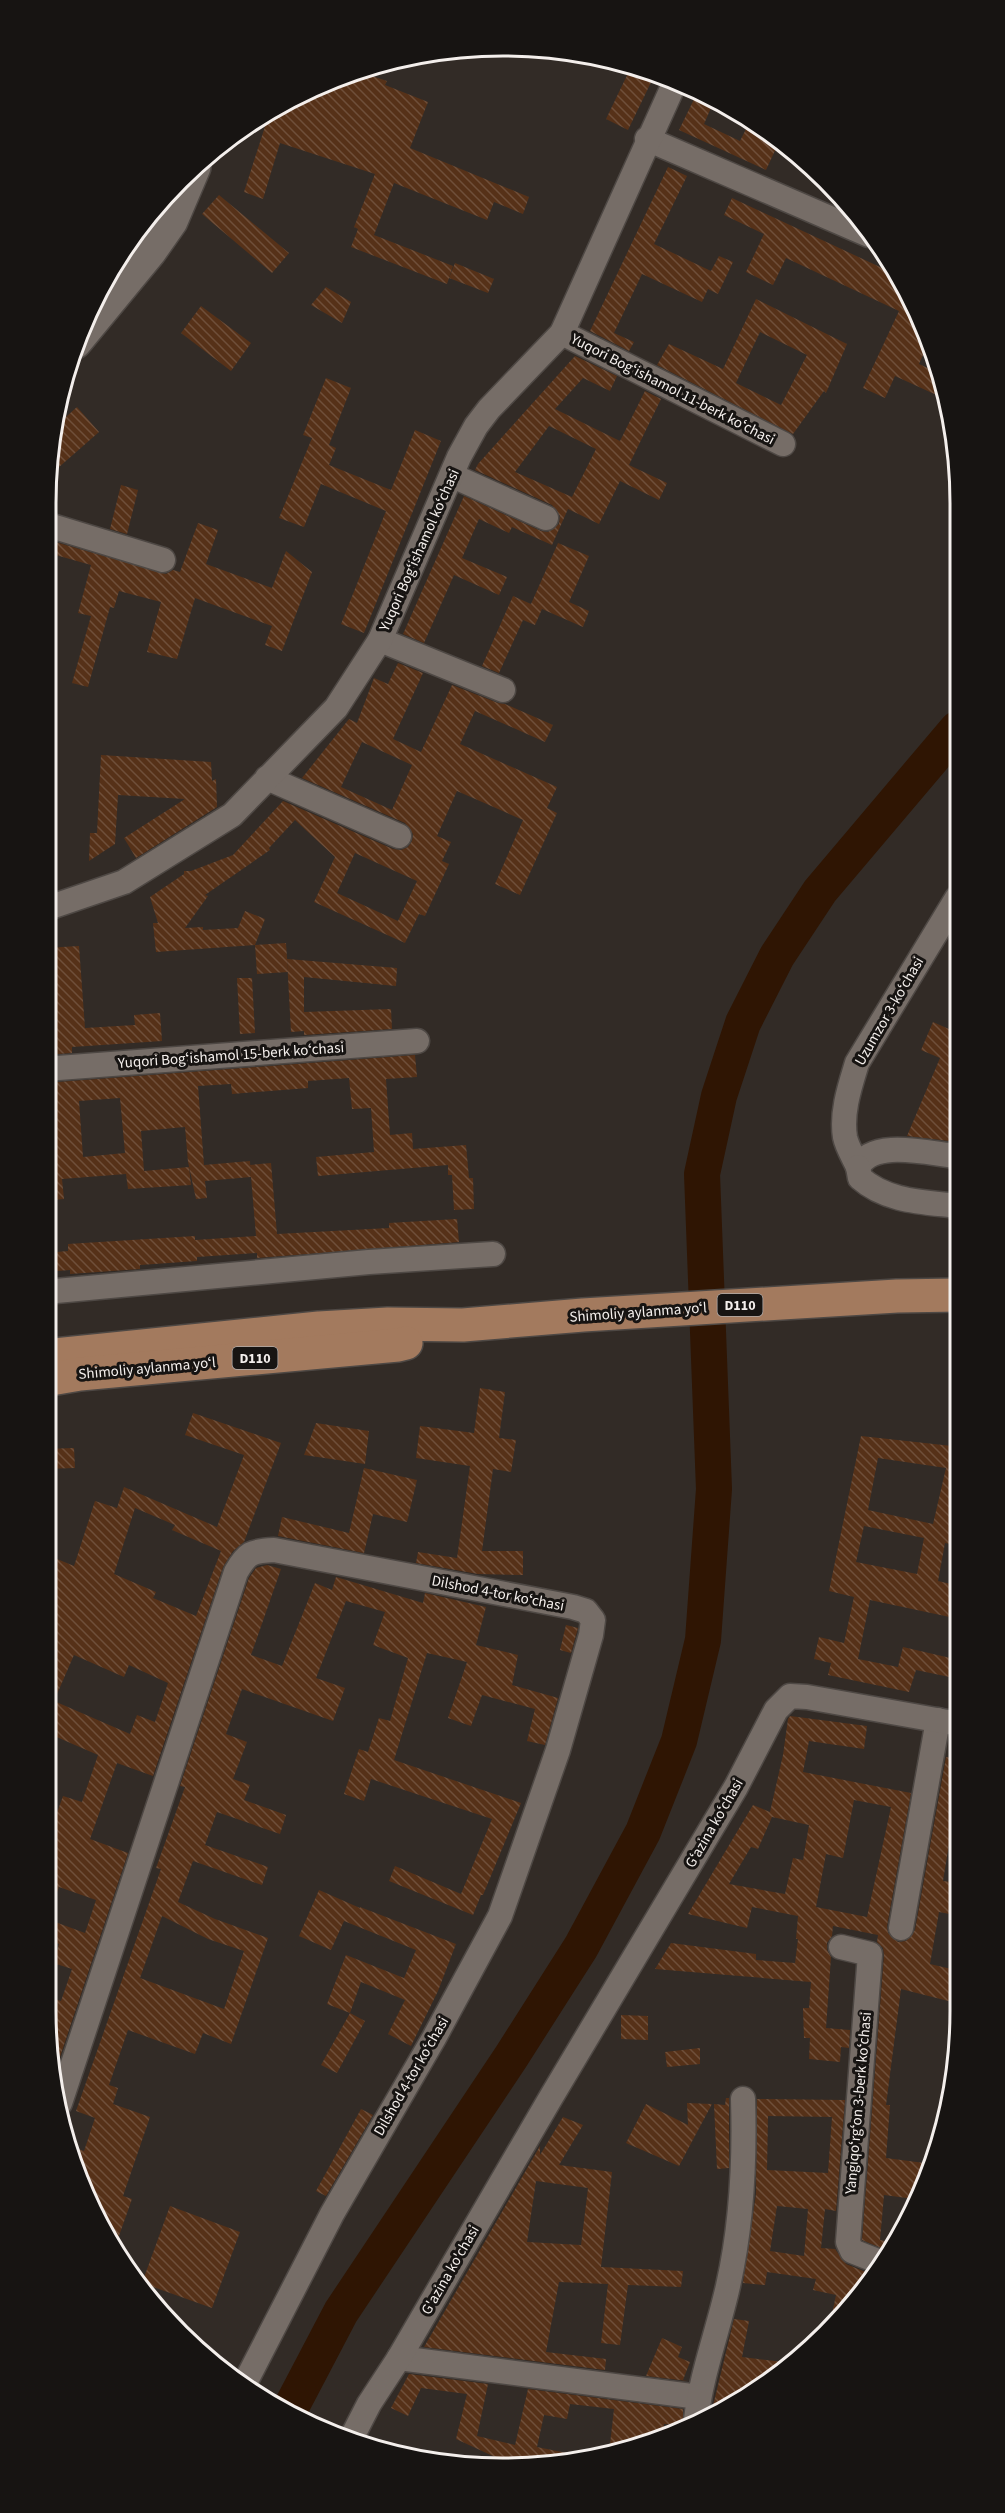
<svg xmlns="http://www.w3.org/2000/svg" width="1005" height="2513" font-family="'Source Sans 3',sans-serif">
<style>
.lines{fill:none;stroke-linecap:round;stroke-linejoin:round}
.river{stroke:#2f1503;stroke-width:36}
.building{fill:url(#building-back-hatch);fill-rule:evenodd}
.minor-casing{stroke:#4e4844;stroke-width:27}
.secondary-casing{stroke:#4e4844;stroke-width:36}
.primary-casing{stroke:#4e4844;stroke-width:36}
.minor{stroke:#766d67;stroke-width:24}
.secondary{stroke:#766d67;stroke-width:33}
.primary{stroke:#a37a5e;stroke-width:33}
.labels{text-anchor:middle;stroke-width:6;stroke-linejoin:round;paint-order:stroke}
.shield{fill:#171412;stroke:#b2adab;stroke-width:1.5}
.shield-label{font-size:14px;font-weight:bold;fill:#f4efec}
.street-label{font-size:15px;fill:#f4efec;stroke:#171412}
.rim{fill:none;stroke:#f4efec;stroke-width:3}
</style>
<defs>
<pattern id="building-back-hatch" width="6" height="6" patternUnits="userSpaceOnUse" patternTransform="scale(1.5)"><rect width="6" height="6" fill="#563118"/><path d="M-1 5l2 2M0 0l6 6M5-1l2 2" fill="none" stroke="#6f4f3a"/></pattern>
</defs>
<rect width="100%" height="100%" fill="#322b26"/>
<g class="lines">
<path class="river" d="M288,2413L341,2312L511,2057L581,1947L643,1832L679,1741L703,1640L714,1489L702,1174L719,1096L743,1023L777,956L820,891L957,729"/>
</g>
<g class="building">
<path d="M632,65L656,72L628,130L606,119Z"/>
<path d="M357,71L387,81L385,85L428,102L410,148L529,197L523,214L494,202L487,220L394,183L374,235L453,266L447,284L351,247L358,229L354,227L375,174L280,143L263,199L244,192L270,111L300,92Z"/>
<path d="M697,93L714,101L704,124L740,141L751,119L779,142L766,170L679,130Z"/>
<path d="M668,167L687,176L654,244L711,271L719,256L733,262L718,294L708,289L702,302L642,274L614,333L634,342L629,351L590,331Z"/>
<path d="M219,195L289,253L272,273L202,214Z"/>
<path d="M732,198L895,274L913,300L927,346L919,364L934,371L943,398L895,376L885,398L863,388L899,311L786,258L773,285L746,272L764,234L724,215Z"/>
<path d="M455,263L494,279L488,293L449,278Z"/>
<path d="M326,287L351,302L342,323L311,305Z"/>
<path d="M756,299L847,344L826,393L824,391L793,434L657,365L669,344L723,369ZM760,332L807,355L781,405L736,383Z"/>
<path d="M201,306L251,343L231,371L181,333Z"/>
<path d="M575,356L617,376L610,391L583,378L555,409L620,441L645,391L661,399L629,465L667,483L659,500L620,481L599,524L568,509L552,545L512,527L509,533L479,519L462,558L507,577L499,595L454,575L424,643L403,634L464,496L541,531L548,532L559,524L560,516L552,505L475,470L478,464ZM549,426L596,449L572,497L515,472Z"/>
<path d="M326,378L351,388L329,445L336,448L329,465L391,490L415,430L441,441L364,633L341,624L386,511L321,484L304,527L279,518L312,438L303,435Z"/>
<path d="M77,407L99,432L50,475L58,424Z"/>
<path d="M121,485L138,490L127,534L110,529Z"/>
<path d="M198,523L218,530L206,564L272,588L286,551L312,572L282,651L265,645L272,626L195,598L177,659L147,652L161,602L119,591L114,608L110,607L88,687L72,683L91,616L78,613L91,565L45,552V539L166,574L173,570L180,572Z"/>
<path d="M558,543L589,556L569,602L589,611L583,627L542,609L535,625L523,620L499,673L482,666L513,596L531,604Z"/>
<path d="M398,663L423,673L393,739L421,752L452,685L498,703L505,704L553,725L545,742L475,711L460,744L557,787L547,808L557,813L520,895L495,884L523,820L457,791L437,836L451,842L442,861L449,864L425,916L419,914L405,943L314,902L335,857L295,820L269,848L270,850L205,895L208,896L185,928L203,927V930L238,928L245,911L265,919L255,945L156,952L153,923H158L150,897L184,874V871H191L233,855L283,801L393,849L401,850L408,847L412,841L413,834L405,823L302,778L349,719L357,723L374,678L388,684ZM362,742L412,765L392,810L341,787ZM355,853L417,881L398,921L337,893Z"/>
<path d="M101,755L211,762L212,781L216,779L217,807L136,858L124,838L185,799L118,795L115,844L89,861L90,833H97Z"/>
<path d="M286,943L288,972L257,974L255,945Z"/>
<path d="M79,946L85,1028L135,1025L134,1015L160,1013L162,1041L72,1047V1053L45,1055V1030H47L45,948Z"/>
<path d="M287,959L397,968L396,986L304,977V1012L391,1009L392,1029L304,1035V1031L291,1032Z"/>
<path d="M237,978H252L255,1033L240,1034Z"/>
<path d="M933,1022L958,1033V1142L907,1136L940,1058L921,1050Z"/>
<path d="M415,1055L417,1077L386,1079L390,1135L412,1133L413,1149L466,1145L469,1178H473L474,1209L454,1210L452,1175H448V1165L318,1176L316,1157L374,1152L371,1108L352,1109L349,1078L308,1081V1088L232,1094L231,1084L198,1086L204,1165L250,1161L251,1177L205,1181L207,1198L196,1199L188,1162L185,1127L141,1131L144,1171L189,1167L191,1185L128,1189L126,1174L62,1179L64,1199L45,1201V1164H50L45,1083ZM120,1098L125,1153L83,1157L79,1101Z"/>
<path d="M271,1163L277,1234L389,1228V1223L457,1219L459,1242L257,1258V1253L197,1257V1261L140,1265V1269L70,1274V1270L45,1272V1253L68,1251V1244L195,1236V1240L256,1236L250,1165Z"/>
<path d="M480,1388L505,1392L499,1438L516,1440L511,1472L493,1469L482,1551H523V1575L478,1574L416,1563L418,1552L457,1558L470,1466L416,1458L420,1426L474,1433Z"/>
<path d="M193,1413L281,1443L244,1542L233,1551L223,1567L153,1776L117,1763L90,1839L128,1853L55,2072L45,2009L49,1997L61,2001L72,1969L53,1963L59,1944L45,1939V1830L50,1832L63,1796L82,1802L98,1755L45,1732V1682L54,1661L45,1657V1554L74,1566L95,1501L117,1508L124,1487L217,1527L244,1455L185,1435ZM135,1508L175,1525L172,1530L221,1551L196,1616L153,1598L156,1592L114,1574ZM74,1655L124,1677L129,1665L168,1683L155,1722L137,1715L130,1734L54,1701ZM59,1887L96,1900L85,1933L47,1919Z"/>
<path d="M316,1423L369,1431L365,1464L304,1455Z"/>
<path d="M861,1436L952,1446V1444H959V1486L949,1528L959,1530V1546L945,1543L938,1581L959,1586V1619L870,1600L858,1659L898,1667L903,1647L959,1660V1679L916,1670L909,1692L828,1675L831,1663L814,1659L819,1637L844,1643L854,1597L829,1591ZM878,1458L946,1468L933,1524L868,1510ZM864,1526L924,1538L917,1574L856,1562Z"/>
<path d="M74,1448L75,1468L45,1469V1449Z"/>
<path d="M364,1468L417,1480L407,1522L373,1514L364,1553L278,1536L282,1517L349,1533Z"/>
<path d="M267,1565L281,1569L251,1655L282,1666L315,1583L332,1590L336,1577L423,1603L425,1593L486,1607L476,1645L518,1655L512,1685L558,1698L545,1745L527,1741L535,1709L482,1695L471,1726L448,1718L467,1662L427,1653L394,1760L521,1803L483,1895H481L473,1915L389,1881L395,1866L461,1894L492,1819L371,1779L364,1801L344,1794L359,1749L368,1752L379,1718L390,1721L408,1658L373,1645L385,1612L346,1601L316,1678L345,1688L333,1721L242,1689L226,1734L247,1742L233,1779L250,1785L244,1800L286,1815L280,1834L217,1812L205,1845L268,1867L262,1885L193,1861L178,1902L215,1919L268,1938L231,2044L203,2033L195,2054L128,2030L109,2085L118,2088L113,2104L150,2117L123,2196L132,2199L114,2250L106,2239L69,2158L67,2145L84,2151L95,2118L76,2111L161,1869L156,1868L185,1787L180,1786L249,1578L256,1568ZM162,1916L208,1939L244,1951L224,2009L140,1978Z"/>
<path d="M566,1625L578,1628L571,1653L560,1650Z"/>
<path d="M790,1716L867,1726L864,1749L809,1741L803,1772L911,1793L887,1926L888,1933L898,1942L906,1941L915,1930L946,1757L959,1759V1782L943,1881L960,1883V1916L939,1912L930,1964L960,1971V2004L901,1989L886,2105H890L886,2158L932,2164L914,2199L884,2195L880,2240L890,2242L886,2250L862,2240L884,1955L883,1948L877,1942L878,1935L833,1926L832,1936L827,1943V1950L831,1957L826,2028L850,2030L849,2048L841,2047L840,2062L809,2059L810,2038H804L803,2008H809L811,1982L655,1969L671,1943L756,1954V1960L795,1963L798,1939H796L798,1916L752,1907L747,1928L688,1914L753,1805L770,1812L783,1755L788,1719ZM854,1800L891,1807L867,1917L816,1907L826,1854L843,1858ZM772,1817L809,1825L803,1860L793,1858L785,1894L729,1884L751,1847L758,1849Z"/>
<path d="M319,1890L360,1908V1907L456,1944L438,1991L411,2046L388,2034L405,2000L361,1982L350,2013L327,2004L346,1955L404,1978L416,1950L344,1921L331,1950L299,1936Z"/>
<path d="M350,2013L365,2021L337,2073L321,2065Z"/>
<path d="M621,2015L648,2016V2040L621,2039Z"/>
<path d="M700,2048V2064L667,2067L665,2052Z"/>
<path d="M726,2098H729V2168L717,2169L714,2104L725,2105Z"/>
<path d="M757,2099L845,2100L836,2211L825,2209L821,2248L835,2249L846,2264L873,2275L865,2289L829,2328L836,2295L813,2290L816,2279L767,2272L765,2285L743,2283L756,2194ZM768,2116L832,2117L828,2173L767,2170ZM777,2206L808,2209L804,2256L770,2251Z"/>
<path d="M687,2103L712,2104L679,2166L626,2143L646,2104L688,2125Z"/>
<path d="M361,2109L373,2115L326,2196L316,2191Z"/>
<path d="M563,2117L583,2125L559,2165L612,2172L601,2267L683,2271L681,2287L628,2285L620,2345L601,2343L608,2284L559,2282L546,2352L606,2359L605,2370L424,2347L540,2146V2155ZM536,2181L588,2188L581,2245L527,2242Z"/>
<path d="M170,2206L240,2232L212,2308L142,2283Z"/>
<path d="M734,2319L749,2321L742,2357L792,2363L732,2407L711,2414Z"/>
<path d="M662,2338L682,2347L678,2357L690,2362L683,2380L688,2381L646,2376Z"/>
<path d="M409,2374L488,2384L477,2436L515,2445L528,2389L683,2409V2425L664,2424L663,2433L609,2453L614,2409L570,2404L567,2419L544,2415L537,2447L567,2453L566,2460L506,2462L495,2459V2457L456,2439L467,2394L421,2388L408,2416L391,2408Z"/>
</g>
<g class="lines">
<defs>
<g id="minor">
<path d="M647,139L869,235"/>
<path d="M562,333L783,444"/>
<path d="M453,476L546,518"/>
<path d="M45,524L163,560"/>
<path d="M380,640L503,690"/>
<path d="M267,778L399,836"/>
<path d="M957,898L857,1063C850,1086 841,1112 845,1137C847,1147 854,1158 858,1167C873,1138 930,1154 958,1156"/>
<path d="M45,909L124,882L232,815L336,708L380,640L459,457L476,426L489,409L562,333L675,82"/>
<path d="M45,1069L417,1041"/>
<path d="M858,1167L860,1178C887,1202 924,1202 958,1206"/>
<path d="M45,1292L369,1262L493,1254"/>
<path d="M901,1928L938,1720"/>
<path d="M841,1947L870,1954L848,2242L852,2251L880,2262"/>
<path d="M60,2103L236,1572C247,1553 251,1551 274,1550L573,1607L586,1611L593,1620L591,1635L558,1750L500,1916L434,2038L332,2214L245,2383"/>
<path d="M399,2358L699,2397"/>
<path d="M696,2420C701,2375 718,2331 728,2286C742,2224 745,2162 743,2099"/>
<path d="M350,2441L369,2404L399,2358L550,2099L736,1787L776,1710L790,1696L807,1697L959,1724"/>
</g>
<path id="secondary" d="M75,342L150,251L171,221L194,167"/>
<g id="primary">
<path d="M45,1356L319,1328L388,1324L463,1325L583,1315L897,1296L958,1295"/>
<path d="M45,1380L80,1374L398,1345L406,1343"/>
</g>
</defs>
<use href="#minor" class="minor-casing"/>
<use href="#secondary" class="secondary-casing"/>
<use href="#primary" class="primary-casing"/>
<use href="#minor" class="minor"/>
<use href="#secondary" class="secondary"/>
<use href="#primary" class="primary"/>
</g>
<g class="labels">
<g class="shield">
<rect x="717.5" y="1294" width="45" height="22" rx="4.5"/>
<rect x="232.5" y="1347" width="45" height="22" rx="4.5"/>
</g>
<g class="shield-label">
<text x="740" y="1310">D110</text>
<text x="255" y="1363">D110</text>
</g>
<g class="street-label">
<text transform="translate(673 389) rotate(27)" y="5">Yuqori Bogʻishamol 11-berk koʻchasi</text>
<text transform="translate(419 550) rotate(-66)" y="5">Yuqori Bogʻishamol koʻchasi</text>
<text transform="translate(889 1011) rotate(-60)" y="5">Uzumzor 3-koʻchasi</text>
<text transform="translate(231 1055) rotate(-4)" y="5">Yuqori Bogʻishamol 15-berk koʻchasi</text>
<text transform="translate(638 1312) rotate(-4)" y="5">Shimoliy aylanma yoʻl</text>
<text transform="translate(147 1368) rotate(-5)" y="5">Shimoliy aylanma yoʻl</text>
<text transform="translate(498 1593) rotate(11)" y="5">Dilshod 4-tor koʻchasi</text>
<text transform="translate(714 1823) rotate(-60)" y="5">Gʻazina koʻchasi</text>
<text transform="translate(411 2076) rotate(-60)" y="5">Dilshod 4-tor koʻchasi</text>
<text transform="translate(858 2103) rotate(-85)" y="5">Yangiqoʻrgʻon 3-berk koʻchasi</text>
<text transform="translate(450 2270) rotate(-60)" y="5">G'azina ko'chasi</text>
</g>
</g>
<path d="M0 0H1005V2513H0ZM503 56H503A447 447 0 0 1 950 503V2011A447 447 0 0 1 503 2458H503A447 447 0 0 1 56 2011V503A447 447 0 0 1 503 56Z" fill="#171412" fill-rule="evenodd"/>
<path class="rim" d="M503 56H503A447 447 0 0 1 950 503V2011A447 447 0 0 1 503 2458H503A447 447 0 0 1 56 2011V503A447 447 0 0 1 503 56Z"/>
</svg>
